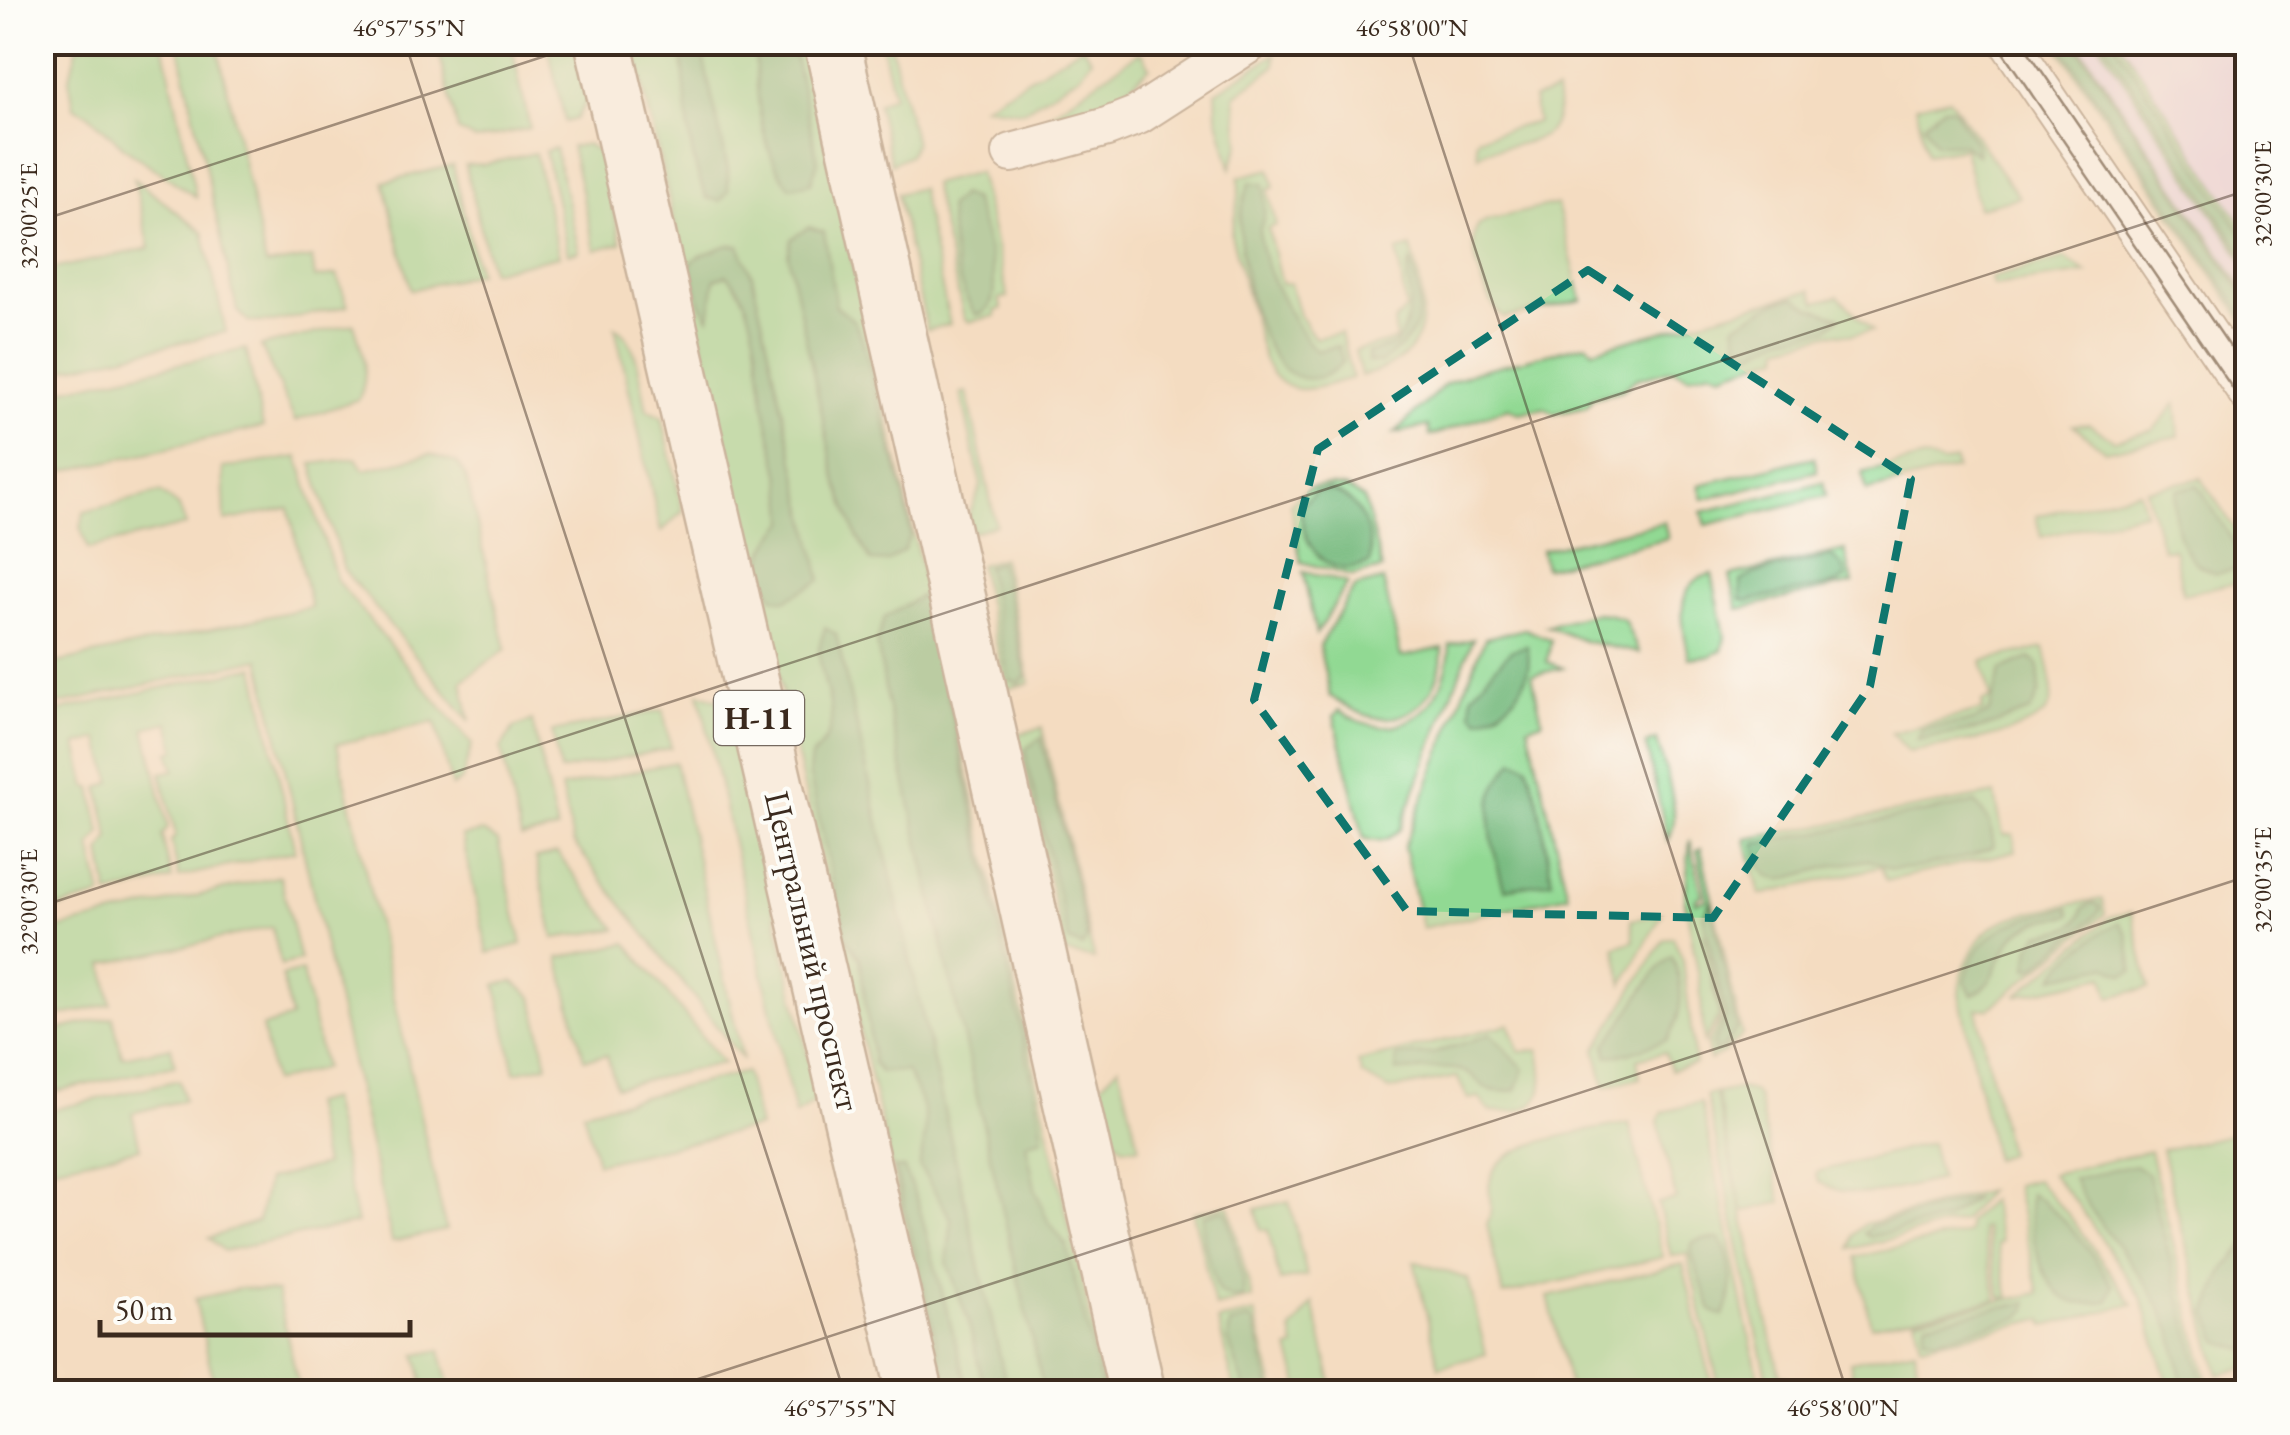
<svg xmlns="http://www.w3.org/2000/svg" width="2290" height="1435" font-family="'EB Garamond',serif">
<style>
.built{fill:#e7d2ef}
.green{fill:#91d993;stroke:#668258;stroke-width:2.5}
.forest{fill:#74b97d;stroke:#58724e;stroke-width:2.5}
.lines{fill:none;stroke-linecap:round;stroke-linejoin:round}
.street-casing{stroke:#988370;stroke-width:42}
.primary-casing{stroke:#988370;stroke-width:60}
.street{stroke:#fff;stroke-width:38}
.primary{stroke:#fff;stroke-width:55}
.tram{stroke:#3b2a1e;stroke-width:2.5}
.marked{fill:none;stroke:#0f766e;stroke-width:8;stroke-dasharray:20 12;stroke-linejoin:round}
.ticks{fill:none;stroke:#3b2a1e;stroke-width:2.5;stroke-opacity:0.45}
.labels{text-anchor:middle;stroke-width:8;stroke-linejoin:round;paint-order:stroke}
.shield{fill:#fdfcf7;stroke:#75695f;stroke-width:2.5}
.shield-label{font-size:32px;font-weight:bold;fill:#3b2a1e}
.street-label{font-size:35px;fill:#3b2a1e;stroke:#fdfcf7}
.neatline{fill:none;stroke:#3b2a1e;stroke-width:4}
.ticks-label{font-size:25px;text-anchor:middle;fill:#3b2a1e}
</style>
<rect width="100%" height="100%" fill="#fdfcf7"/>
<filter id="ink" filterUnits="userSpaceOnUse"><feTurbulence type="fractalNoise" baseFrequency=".01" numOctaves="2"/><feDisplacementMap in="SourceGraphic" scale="20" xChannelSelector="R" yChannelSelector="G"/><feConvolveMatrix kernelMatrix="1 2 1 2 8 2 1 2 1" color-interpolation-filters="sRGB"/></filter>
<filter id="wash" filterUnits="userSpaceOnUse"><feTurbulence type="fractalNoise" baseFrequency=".0048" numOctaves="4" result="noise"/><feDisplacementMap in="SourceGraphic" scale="40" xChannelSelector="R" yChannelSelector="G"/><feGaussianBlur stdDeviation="2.25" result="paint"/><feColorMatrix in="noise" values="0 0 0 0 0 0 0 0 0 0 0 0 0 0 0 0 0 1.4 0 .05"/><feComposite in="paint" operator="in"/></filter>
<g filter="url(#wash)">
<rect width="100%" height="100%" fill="#f4dcc1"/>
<path class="built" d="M2055,43H2247V326Z"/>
<g class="green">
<path d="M443,42L511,43L530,128L476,140L458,131L438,48Z"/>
<path d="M88,43H163L196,197L126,149L88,114L74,107L69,80L77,48Z"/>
<path d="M178,43H217L266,265L312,258L315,278L337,275L348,306L274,322H249L237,310Z"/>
<path d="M547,43H558L578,51L588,99L576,119L565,122Z"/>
<path d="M633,43H803L1107,1392H943Z"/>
<path d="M881,43H890L915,143L909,155L891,164L877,104L893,95Z"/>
<path d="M2055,43H2078L2247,294V326Z"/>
<path d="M2099,43H2121L2247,232V266Z"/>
<path d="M1082,46L1092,59L1079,75L1023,111L983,106Z"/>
<path d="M1138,53L1143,54L1150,67L1116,100L1083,117L1049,115Z"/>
<path d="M1275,54V66L1235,96L1240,143L1231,168L1217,115L1216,92Z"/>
<path d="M1556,92C1566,145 1526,141 1485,151L1478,156L1476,141L1479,137L1537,122L1533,99Z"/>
<path d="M1949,98L2019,197L1978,208L1964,148L1927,154L1916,106Z"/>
<path d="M587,144L602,155L621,243L595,250L571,147Z"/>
<path d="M555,148L579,251L568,254L545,151Z"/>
<path d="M535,153L559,256L491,271L465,165L485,164Z"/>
<path d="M453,165L478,273L411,290L384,182Z"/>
<path d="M1270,169L1275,187L1268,190L1276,225L1268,228L1281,284L1290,283L1299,315L1315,338L1341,333L1352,378C1314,388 1285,404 1264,360L1231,234L1239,197V177Z"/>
<path d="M978,172L1008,297L999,299L1002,309L995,311L996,316L969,322L964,318L932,184Z"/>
<path d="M134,179L203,232L226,332L43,374V271L150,248Z"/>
<path d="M920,188L950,324L927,330L897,194Z"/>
<path d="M1557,204L1582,300L1504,318C1488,308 1468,250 1475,232C1478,225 1480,224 1487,220Z"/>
<path d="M1411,247C1427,305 1437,359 1361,376L1355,351L1396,340L1394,322L1406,309L1397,251Z"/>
<path d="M2065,258L2087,273L1993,286L1991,278Z"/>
<path d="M1811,290L1816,302L1838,296L1872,331L1851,335L1832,333L1781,346L1780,355L1722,374L1711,370L1689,376L1674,369L1636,379L1622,390L1592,398L1587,407L1554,414L1545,408L1519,413L1509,408C1480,416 1459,428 1430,436L1428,426L1395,433L1445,384L1474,372L1587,344L1593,350Z"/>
<path d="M354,324C362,350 371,372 359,399L295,421L261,346Z"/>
<path d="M615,327C639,339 641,386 647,410L662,417L683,511L661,532Z"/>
<path d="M246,349L263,427L43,476V394Z"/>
<path d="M967,392L996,525L971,533L968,517L981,486L961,393Z"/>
<path d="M2176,403L2179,436L2105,451L2073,425L2089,424L2114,440L2153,430Z"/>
<path d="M430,454L457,463L466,477L506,649L462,681L470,721L344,570L312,464L356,458L364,470Z"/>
<path d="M298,457L337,581L472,744L462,780L452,787L435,722L337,744L446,1230L392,1242L260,659L43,708V666L311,607L289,508L225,521L223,468Z"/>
<path d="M1814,457L1817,471L1703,499L1699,485Z"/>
<path d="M1924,458L1943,463L1955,460L1956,469L1867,491L1862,473Z"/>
<path d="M2201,478L2247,547V580L2183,594L2174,549H2162L2146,490Z"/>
<path d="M1823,482L1826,496L1706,525L1702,512Z"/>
<path d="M1331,486L1346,488L1364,499L1382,569L1352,576L1301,562L1290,504L1308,488Z"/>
<path d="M2139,491L2145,512L2041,537L2036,516Z"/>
<path d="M160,492L179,507L186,525L88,549L81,529L84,512Z"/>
<path d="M1664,522L1668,538L1545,568L1541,550Z"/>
<path d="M1845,550L1853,583L1738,609L1730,576Z"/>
<path d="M1002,558L1030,683L1006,689L979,565Z"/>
<path d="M1303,572L1348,583L1316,634Z"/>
<path d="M1712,574L1725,636L1722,650L1711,656L1689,658C1683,626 1671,583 1712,574Z"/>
<path d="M1383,580L1401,657L1442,648C1443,686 1417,725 1373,717C1357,714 1344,704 1330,696L1319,646L1355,587Z"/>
<path d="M1594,613L1609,614L1624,620L1639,653L1584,641L1546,626Z"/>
<path d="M1525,629L1551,640L1547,662L1563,668L1532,675L1542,721L1528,726L1568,895L1422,928L1404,847L1485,638Z"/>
<path d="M1473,639L1400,829C1390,840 1377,844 1364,838L1334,716L1339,710C1398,751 1447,709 1450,645Z"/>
<path d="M2044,648C2048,665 2057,692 2048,709C2033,736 1939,746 1908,752L1891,733L1983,710L1982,702L1991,699L1982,661Z"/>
<path d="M255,667L295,851L179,877L171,841L176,836L161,773L175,770L169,752L176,750L169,722L145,728L168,827L162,836L172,879L109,895L101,852L110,838L99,788L112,782L99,739L77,745L87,787L92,788L101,833L91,846L102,896L43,912V714Z"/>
<path d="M699,693L727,703L817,1095L812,1104L795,1115Z"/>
<path d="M663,710L671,748L560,771L552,732Z"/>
<path d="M532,721L557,830L521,838L501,748L514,728Z"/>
<path d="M1042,728L1094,959L1065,953L1017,734Z"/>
<path d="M1657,740C1664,770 1684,813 1668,841L1646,744Z"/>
<path d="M675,762L743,1060L573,842L561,788Z"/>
<path d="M1995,794L2003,835L2013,834L2016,851L1886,881L1881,867L1760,895L1746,839Z"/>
<path d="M483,832L498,841L522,944L488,953L462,836Z"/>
<path d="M1690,840L1702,895L1696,898V902L1707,899L1697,850L1701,848L1742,1035L1724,1053L1710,1060L1707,1045L1722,1017L1703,932L1719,1016L1704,1042L1700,983L1685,901Z"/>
<path d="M557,853L617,929L554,938L536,858Z"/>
<path d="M280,876L300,960L281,965L272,927L104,964L111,1004L43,1020V932Z"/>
<path d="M2102,899L2105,914L1989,1009H1977L2008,1154L1994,1159L1959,994C1960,969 1977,933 2001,922C2026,910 2075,904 2102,899Z"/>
<path d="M2132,912L2149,988L2110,997L2104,976L2016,996L2110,917Z"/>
<path d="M1662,914L1623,984L1615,947L1634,941L1631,920Z"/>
<path d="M1673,937L1683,960L1695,1064L1671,1070L1665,1052L1637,1059L1640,1078L1605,1087L1596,1049L1664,939Z"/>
<path d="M627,943L723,1063L616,1087L607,1055L584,1059L559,958Z"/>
<path d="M302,971L324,1068L273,1082L262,1027L291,1018L282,976Z"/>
<path d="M513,981L533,997L547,1065L515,1072L496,985Z"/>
<path d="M113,1017L122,1057L171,1047L175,1065L53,1092L43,1033Z"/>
<path d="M1509,1024L1520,1052L1539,1050C1548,1097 1541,1115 1489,1111L1479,1097L1468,1099L1457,1077L1390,1090L1362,1075L1358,1062Z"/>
<path d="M1119,1066L1139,1147H1123L1107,1133L1097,1089Z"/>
<path d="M746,1072L759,1127L597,1163L583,1111Z"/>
<path d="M179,1080L184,1100L132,1113L140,1148L43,1169V1112Z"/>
<path d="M1741,1088L1753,1091L1758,1098L1781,1202L1742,1212L1717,1093Z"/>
<path d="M1715,1092L1780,1376H1786L1790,1392H1771C1746,1294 1729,1194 1706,1095Z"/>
<path d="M330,1099L357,1223L224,1251L209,1238L258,1221L267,1180L324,1165L311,1104Z"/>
<path d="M1701,1102C1723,1199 1739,1296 1762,1392H1727L1719,1386L1687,1254L1671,1256L1658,1203L1676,1199L1658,1121L1663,1112Z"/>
<path d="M1629,1123L1663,1257L1503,1295L1487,1224C1496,1206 1484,1190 1493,1172C1508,1140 1595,1130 1629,1123Z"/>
<path d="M2247,1131V1367L2219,1375L2162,1150Z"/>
<path d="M1931,1143L1940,1179C1898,1188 1859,1205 1819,1182L1816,1172Z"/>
<path d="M2150,1151L2210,1392H2171L2141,1297L2079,1206L2051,1174Z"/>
<path d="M2036,1180L2069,1215L2133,1304L2046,1326L2043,1319L1921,1345L1915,1319L2039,1293L2015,1185Z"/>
<path d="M1987,1191L1963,1221L1850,1249L1853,1235L1864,1224Z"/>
<path d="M1990,1200L2001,1242L1997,1244L2009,1297L2001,1298L1985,1228L1981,1229L1997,1299L1871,1326L1856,1257L1968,1233V1222Z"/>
<path d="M1289,1201L1307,1276L1280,1281L1268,1230H1261L1256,1209Z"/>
<path d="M1229,1205L1252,1298L1215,1307L1193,1213Z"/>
<path d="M1414,1261L1468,1279L1486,1354L1439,1367Z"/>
<path d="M1683,1264L1714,1392H1571L1548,1297Z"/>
<path d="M242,1288L277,1292L300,1392H216L195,1299Z"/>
<path d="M1313,1303L1333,1387L1301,1392L1289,1349L1295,1347L1292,1330Z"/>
<path d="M1255,1313L1275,1392H1235L1218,1321Z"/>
<path d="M1915,1349L1918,1375L1880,1384L1882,1392H1855L1850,1362Z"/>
<path d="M440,1350L451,1392H426L416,1355Z"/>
</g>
<g class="forest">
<path d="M680,43H700L728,169V191L720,201L707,198C683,149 689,96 680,43Z"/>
<path d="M755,43H792L818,161L811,183L790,187C758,150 756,90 755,43Z"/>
<path d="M2059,43H2075L2247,299V320Z"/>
<path d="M2104,43H2115L2247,241V260Z"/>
<path d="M1943,107L1953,108L1977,146L1978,155L1962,144H1936L1924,124Z"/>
<path d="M1250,182L1264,184C1264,194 1266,205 1264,215C1264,219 1260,227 1260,231C1258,263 1295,327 1316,351L1338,346L1343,361C1333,374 1319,380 1303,378C1257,371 1239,259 1240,220C1241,207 1246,194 1250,182Z"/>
<path d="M961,195L973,200C981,225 1014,308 976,315C955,285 951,242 948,207Z"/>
<path d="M809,227L824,232L836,306L854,321L862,338L904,495L911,535L903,551L887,562L871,561L856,534L836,480L788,255L791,239Z"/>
<path d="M728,245H739L752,275L821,580L785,600L773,597C755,562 761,550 786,522C785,482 776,460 768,423C758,381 761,305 727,275L715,279L709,318L700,303L690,264L699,256Z"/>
<path d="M1411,262C1423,312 1426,330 1381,363L1368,362V353L1395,345C1403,334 1408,318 1410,305C1413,289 1402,277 1411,262Z"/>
<path d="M1795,297L1810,307L1840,317L1827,329L1783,337L1752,353L1740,348L1735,325L1776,302Z"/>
<path d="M2198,485L2241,554L2237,569L2215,574C2209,570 2199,566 2194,561C2177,545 2171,511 2177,490Z"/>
<path d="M1329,490C1360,499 1373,532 1370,563C1326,582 1303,547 1300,507L1315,492Z"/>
<path d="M1831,556L1842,565L1847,577L1836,584L1747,601L1741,599V581L1756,573Z"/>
<path d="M999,562L1026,676L1019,683L1009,680L986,567Z"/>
<path d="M920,596L927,602L1039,1110L1043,1138L1026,1143L1035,1188L1047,1219L1066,1245L1103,1392H1044L887,701L877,641L884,618Z"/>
<path d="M825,628L836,634L1008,1392H985L968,1320L947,1262L952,1220L919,1166C930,1125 927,1108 906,1071L880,1072L873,1063L860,958L845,937L809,773L811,757C850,721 821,692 819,651C819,644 823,635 825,628Z"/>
<path d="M1527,646C1535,680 1512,709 1480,719L1472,713V696L1488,675L1512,650Z"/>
<path d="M2030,658L2038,664L2040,692L2030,711L1982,729L1917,740L1922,729L1972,721L1989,713L2001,670Z"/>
<path d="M1041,738L1082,912L1087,939L1082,947L1069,941L1027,763L1025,749Z"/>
<path d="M1514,760L1527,765L1537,796L1552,881L1504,889C1496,859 1482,817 1496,787C1500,778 1508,769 1514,760Z"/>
<path d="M1976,803L1990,823L1994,846L1972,856L1915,868L1891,869L1869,860L1836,865L1781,880L1769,877L1761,867L1754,844Z"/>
<path d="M1710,902L1737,1028L1724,1048L1714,1052L1713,1044L1726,1017L1703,915Z"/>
<path d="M2092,903L2099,905L2100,911L2093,918L2034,968L2028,969L2031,947L2038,934C2057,930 2080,931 2083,908Z"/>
<path d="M2069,908L2071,915C2056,918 2038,920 2025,928C1998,942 2000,986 1972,995L1965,983C1974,928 2021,917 2069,908Z"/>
<path d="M2119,922L2127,933L2133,971L2124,975L2106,966L2054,977C2063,959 2100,932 2119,922Z"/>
<path d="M1672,956C1684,985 1684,1014 1667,1040C1646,1046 1629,1056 1607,1056L1606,1044C1628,1019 1650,971 1672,956Z"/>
<path d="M1491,1034L1524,1069L1516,1090C1475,1096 1486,1078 1460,1070C1440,1065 1416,1072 1396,1071L1397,1056L1435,1053Z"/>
<path d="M2135,1165L2148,1174L2205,1392H2184C2180,1373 2178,1350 2171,1331C2149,1274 2100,1233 2073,1179Z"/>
<path d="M895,1168L904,1169L918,1203L969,1392H948Z"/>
<path d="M2030,1193C2065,1214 2091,1252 2113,1286L2108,1301C2099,1302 2086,1305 2076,1303C2040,1295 2027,1224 2030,1193Z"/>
<path d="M1975,1198L1945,1220L1869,1237L1864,1233L1872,1225Z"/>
<path d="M1222,1210L1227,1212L1243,1279L1244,1298H1232L1219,1292C1211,1268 1201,1241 1203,1216Z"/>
<path d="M1704,1239H1720C1733,1260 1736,1295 1723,1316L1711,1310L1690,1251L1693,1242Z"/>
<path d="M2247,1243V1350L2219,1341L2207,1313L2224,1270Z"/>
<path d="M2028,1302L2027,1309L2019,1318L1936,1339L1924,1336L1926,1322Z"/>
<path d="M1249,1319L1255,1325L1271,1392L1245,1390L1228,1339L1230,1324Z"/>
</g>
</g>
<g filter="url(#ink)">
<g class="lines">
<defs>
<g id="street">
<path d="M2009,42L2248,393"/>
<path d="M1012,153L1107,127L1138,115L1251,42"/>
</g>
<g id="primary">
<path d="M603,42L915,1392"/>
<path d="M832,42L1137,1392"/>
</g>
</defs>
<use href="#street" class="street-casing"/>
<use href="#primary" class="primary-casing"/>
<use href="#street" class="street"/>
<use href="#primary" class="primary"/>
<g class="tram">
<path d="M1996,42L2248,411"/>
<path d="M2022,42L2248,373"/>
</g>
</g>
</g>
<path d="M0 0H2290V1435H0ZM1588,270L1911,479L1870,686L1713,918L1407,911L1254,700L1318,449Z" fill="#f4dcc1" fill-opacity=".55" fill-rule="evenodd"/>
<path class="marked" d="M1588,270L1911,479L1870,686L1713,918L1407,911L1254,700L1318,449Z"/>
<path class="ticks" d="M405,42L844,1392M1408,42L1847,1392M42,220L588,42M42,906L2248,190M658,1392L2248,876"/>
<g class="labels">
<rect class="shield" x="714" y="691" width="90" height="54" rx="8"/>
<g class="shield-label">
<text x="759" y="729">Н-11</text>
</g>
<g class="street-label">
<text transform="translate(813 951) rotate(77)" y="12">Центральний проспект</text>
</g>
</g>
<rect width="2290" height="1435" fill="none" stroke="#fdfcf7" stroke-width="110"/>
<path d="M100 1320v15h310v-15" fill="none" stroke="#3b2a1e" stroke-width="5"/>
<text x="115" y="1320" font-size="30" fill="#3b2a1e" stroke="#fdfcf7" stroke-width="8" paint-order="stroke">50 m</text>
<rect x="55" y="55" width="2180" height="1325" class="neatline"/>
<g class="ticks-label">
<text x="409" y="36">46°57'55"N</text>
<text x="1412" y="36">46°58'00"N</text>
<text transform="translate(2262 194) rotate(-90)" y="9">32°00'30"E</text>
<text transform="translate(28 216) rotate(-90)" y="9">32°00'25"E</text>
<text transform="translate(2262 880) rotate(-90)" y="9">32°00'35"E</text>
<text transform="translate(28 902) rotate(-90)" y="9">32°00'30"E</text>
<text x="840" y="1416">46°57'55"N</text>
<text x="1843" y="1416">46°58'00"N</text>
</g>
</svg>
